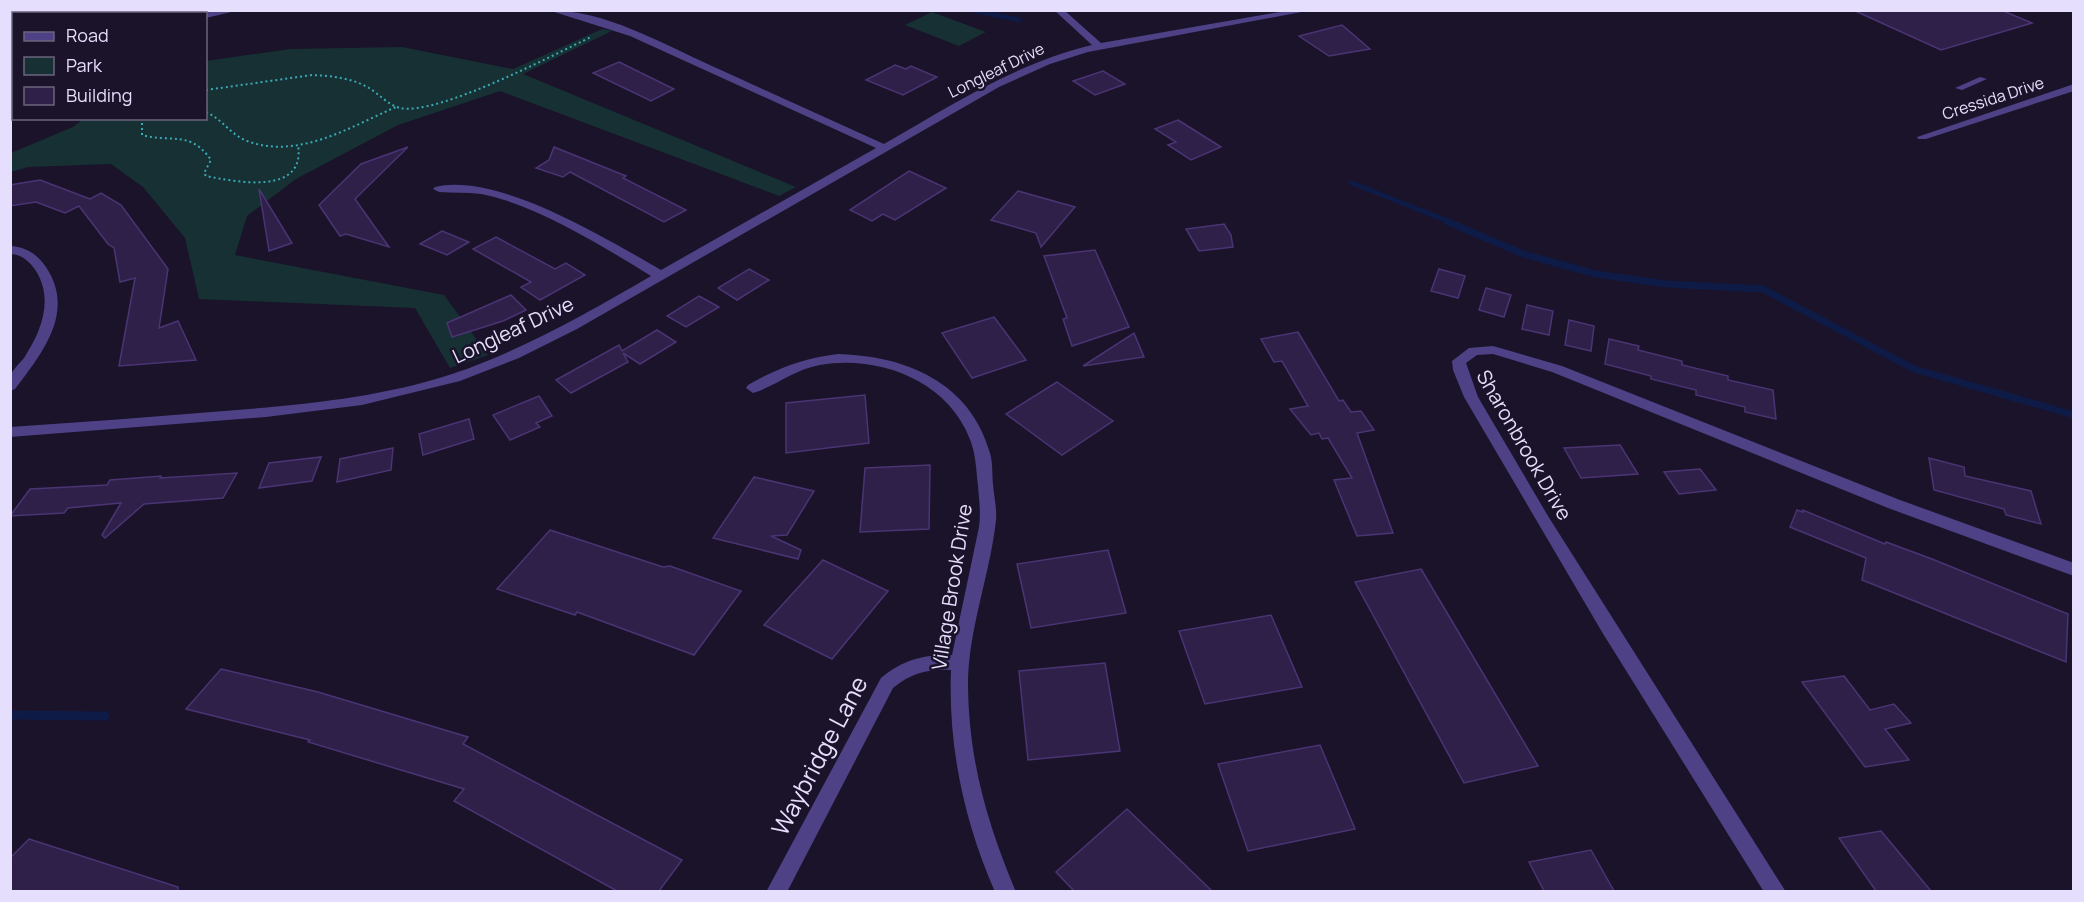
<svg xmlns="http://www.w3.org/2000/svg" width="2084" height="902" font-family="Manrope,sans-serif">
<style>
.green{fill:#163033}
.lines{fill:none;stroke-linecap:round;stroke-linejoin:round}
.stream-far2{stroke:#0f1b47;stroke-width:5}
.stream-far1{stroke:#0f1b47;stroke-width:7}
.stream{stroke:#0f1b47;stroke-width:9}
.building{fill:#2f2049;stroke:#4a3474;stroke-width:1.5}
.path{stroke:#39aab5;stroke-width:2;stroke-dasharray:2 3;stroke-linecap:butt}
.lane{fill:#4e4185;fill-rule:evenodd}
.street{fill:#4e4185;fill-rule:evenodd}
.labels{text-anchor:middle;stroke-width:5;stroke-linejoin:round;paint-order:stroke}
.far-street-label{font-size:16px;fill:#e6defd;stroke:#1a132a}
.street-label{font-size:20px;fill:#e6defd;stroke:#1a132a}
.near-street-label{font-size:24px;fill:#e6defd;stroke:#1a132a}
</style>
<rect width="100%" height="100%" fill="#1a132a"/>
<g class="green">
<path d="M932,12L986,32L959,46L905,25Z"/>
<path d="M602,29L612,31L523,74L796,187L779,196L500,91L398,125L296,179L247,216L235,255L444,295L488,355L450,368L415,308L199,299L185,238L143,187L111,164L28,167L11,172V153L73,127L83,119L206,118V61L290,49L402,47L513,69Z"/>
</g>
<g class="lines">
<g class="stream-far2">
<path d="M972,10L1019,20"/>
<path d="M1352,183L1450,222"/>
</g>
<path class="stream-far1" d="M1446,221L1523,254L1596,274L1666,284L1763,289L1914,369L2074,415"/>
<path class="stream" d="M10,715L105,716"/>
</g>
<g class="building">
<path d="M1853,10H2001L2032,23L1941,50Z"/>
<path d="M1342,25L1370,49L1329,56L1299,36Z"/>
<path d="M619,62L674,89L651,101L593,73Z"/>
<path d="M895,65L906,69L911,66L937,77L903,95L866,80Z"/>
<path d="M1103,71L1125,84L1095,95L1073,81Z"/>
<path d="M1178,120L1221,147L1191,160L1168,145L1176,142L1155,129Z"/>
<path d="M408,147L355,199L389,247L346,234L340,236L319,205L361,164Z"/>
<path d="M554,147L626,176L623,178L686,210L664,222L570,172L563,177L536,168L549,160Z"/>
<path d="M909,171L946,188L895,220L883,214L872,221L850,210Z"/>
<path d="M40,180L90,199L101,193L121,205L168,269L159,328L178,321L196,360L119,366L135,278L120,282L114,248L108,244L79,206L65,213L36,202L10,206V185Z"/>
<path d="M259,189L292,243L269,251Z"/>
<path d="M1018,191L1075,207L1041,247L1036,233L991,220Z"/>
<path d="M1224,224L1231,235L1233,247L1199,251L1186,229Z"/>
<path d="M442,231L469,242L447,255L420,244Z"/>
<path d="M496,237L555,269L566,263L585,275L540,300L521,287L531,282L473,249Z"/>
<path d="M1095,250L1129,327L1072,346L1063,319L1067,318L1044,256Z"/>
<path d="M749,269L769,280L737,300L718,288Z"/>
<path d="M1439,269L1465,276L1458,298L1431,291Z"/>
<path d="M1486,288L1511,295L1504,317L1479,310Z"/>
<path d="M511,295L526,310L503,321L452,337L447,323Z"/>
<path d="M699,296L719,307L686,327L667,316Z"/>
<path d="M1527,305L1553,311L1549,335L1522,329Z"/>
<path d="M994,317L1026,360L972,378L942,333Z"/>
<path d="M1569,320L1594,326L1591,351L1565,345Z"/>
<path d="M657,330L676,342L640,364L623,353L628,362L571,393L556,380L619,345L622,351Z"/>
<path d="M1298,332L1339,401L1343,400L1351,412L1361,411L1374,430L1357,433L1393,533L1357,536L1334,480L1352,478L1328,438L1322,439L1319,433L1311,435L1290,409L1308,406L1282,361L1274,362L1261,339Z"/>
<path d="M1134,333L1144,357L1083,366Z"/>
<path d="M1609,339L1639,346L1638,350L1682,361V365L1728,376V380L1773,390L1776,419L1745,412V407L1696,395V390L1651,379V376L1605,364Z"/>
<path d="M1057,382L1113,421L1062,455L1006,414Z"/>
<path d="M865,395L869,443L786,453V403Z"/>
<path d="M539,396L552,416L536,423L540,427L510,440L493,415Z"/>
<path d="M469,419L474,439L423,455L419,434Z"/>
<path d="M1620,445L1638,474L1581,478L1564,448Z"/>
<path d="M393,448L391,470L337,482L340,459Z"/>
<path d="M321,457L312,481L259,488L269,463Z"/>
<path d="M1929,458L1964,467L1965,476L2031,491L2041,524L2006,515L2004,509L1934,490Z"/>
<path d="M930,465L929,529L860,532L865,468Z"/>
<path d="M1700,469L1716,490L1679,494L1664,472Z"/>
<path d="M237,473L223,498L144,504L105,538L102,535L121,503L68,508L64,513L10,516L30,489L107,485L110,480L161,476L160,478Z"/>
<path d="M754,477L814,491L787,535L771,536L801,550L798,559L713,538Z"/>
<path d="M1797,510L1803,512V510L1885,544L1886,542L1932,559L2068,614L2066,662L1862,580L1866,558L1790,527Z"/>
<path d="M550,530L663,567L670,566L741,591L694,655L577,612L575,615L497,589Z"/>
<path d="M1108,550L1126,613L1031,628L1017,564Z"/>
<path d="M823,560L888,591L832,659L764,625Z"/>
<path d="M1421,569L1538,766L1464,783L1355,582Z"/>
<path d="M1271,615L1302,687L1205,704L1179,631Z"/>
<path d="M1105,663L1120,751L1028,760L1019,671Z"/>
<path d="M221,669L318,692L468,737L463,744L682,860L659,891H617L454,801L464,789L308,742L310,740L186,709Z"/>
<path d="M1844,676L1870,710L1894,704L1911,723L1885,729L1909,760L1865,767L1802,682Z"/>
<path d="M1320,745L1355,829L1248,851L1218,764Z"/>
<path d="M1127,809L1212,891H1074L1056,872Z"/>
<path d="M1881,831L1931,891H1876L1839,838Z"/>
<path d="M29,839L178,887V891H10V858Z"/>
<path d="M1591,850L1614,891H1544L1529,862Z"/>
</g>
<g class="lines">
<g class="path">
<path d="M206,90L312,75C332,76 352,78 369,88C379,94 388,105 400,108C437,116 553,55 591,37"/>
<path d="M206,112C222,119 231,135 247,141C298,160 350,127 396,107"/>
<path d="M142,118V135C172,143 190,130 211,160L204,173L206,176C236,182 306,196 298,145"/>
</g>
<path class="lane" d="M1980,77L1987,79L1962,90L1955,88Z"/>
<g class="street">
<path d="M216,10H240L206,18V14H202Z"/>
<path d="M548,10C605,10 661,43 712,66C769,92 826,118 884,144C950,106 1016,63 1092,45L1054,10H1064L1101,43L1291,10H1312L1088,52L1050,64L999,87L577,329L519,358L460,381L362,405L266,417L10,437V427C82,422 153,417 224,411C300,405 379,398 452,374C523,350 587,313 651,276C604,247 535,204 481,194C467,192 453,193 439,192L433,189L435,187C498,172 607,239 661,270L876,148L630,36Z"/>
<path d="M10,47H14V56L10,57Z"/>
<path d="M2074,84V91L1926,139H1918L1917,137Z"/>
<path d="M10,246C26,247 37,254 46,267C76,312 42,353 15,389L10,391C10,386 10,381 10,377C12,370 20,363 24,358C41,332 54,300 36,271C30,262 22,254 10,254Z"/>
<path d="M1493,346L1562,366L1900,500L2074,563V576L1888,508L1552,372L1493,354L1477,355L1466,363L1478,397L1548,516L1786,892H1764L1602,632L1464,397L1453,370L1452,361L1469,348Z"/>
<path d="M838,354C906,356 970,382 990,453C993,463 992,474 993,484C994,497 997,508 996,520C990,576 968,629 968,686C969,761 987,823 1016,892H995C964,821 948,747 951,670C927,669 912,673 893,688L787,892H766L881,678C902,660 924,654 952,655L979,527C981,513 979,500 978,486C976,469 976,453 969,437C946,380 878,355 820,365C793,370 776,386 753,393L746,388L748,385C777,368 805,358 838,354Z"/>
</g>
</g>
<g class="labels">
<g class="far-street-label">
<text transform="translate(996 70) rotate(-26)" y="6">Longleaf Drive</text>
<text transform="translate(1993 98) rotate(-18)" y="6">Cressida Drive</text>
</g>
<g class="street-label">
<text transform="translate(513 330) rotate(-25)" y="7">Longleaf Drive</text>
<text transform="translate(1524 445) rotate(60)" y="7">Sharonbrook Drive</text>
<text transform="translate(952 587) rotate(-81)" y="7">Village Brook Drive</text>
</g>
<g class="near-street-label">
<text transform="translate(820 756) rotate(-62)" y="8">Waybridge Lane</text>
</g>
</g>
<rect width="2084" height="902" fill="none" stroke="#e6defd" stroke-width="24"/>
<rect x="12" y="12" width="195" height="108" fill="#1a132a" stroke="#6c647e" stroke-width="1.5"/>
<rect x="24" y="32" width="30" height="9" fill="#4e4185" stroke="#6c647e" stroke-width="1.5"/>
<text x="66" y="42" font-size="18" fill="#e6defd">Road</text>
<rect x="24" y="57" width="30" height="18" fill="#163033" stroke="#6c647e" stroke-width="1.5"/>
<text x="66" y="72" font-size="18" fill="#e6defd">Park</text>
<rect x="24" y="87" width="30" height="18" fill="#2f2049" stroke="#6c647e" stroke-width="1.5"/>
<text x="66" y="102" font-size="18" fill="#e6defd">Building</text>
</svg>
